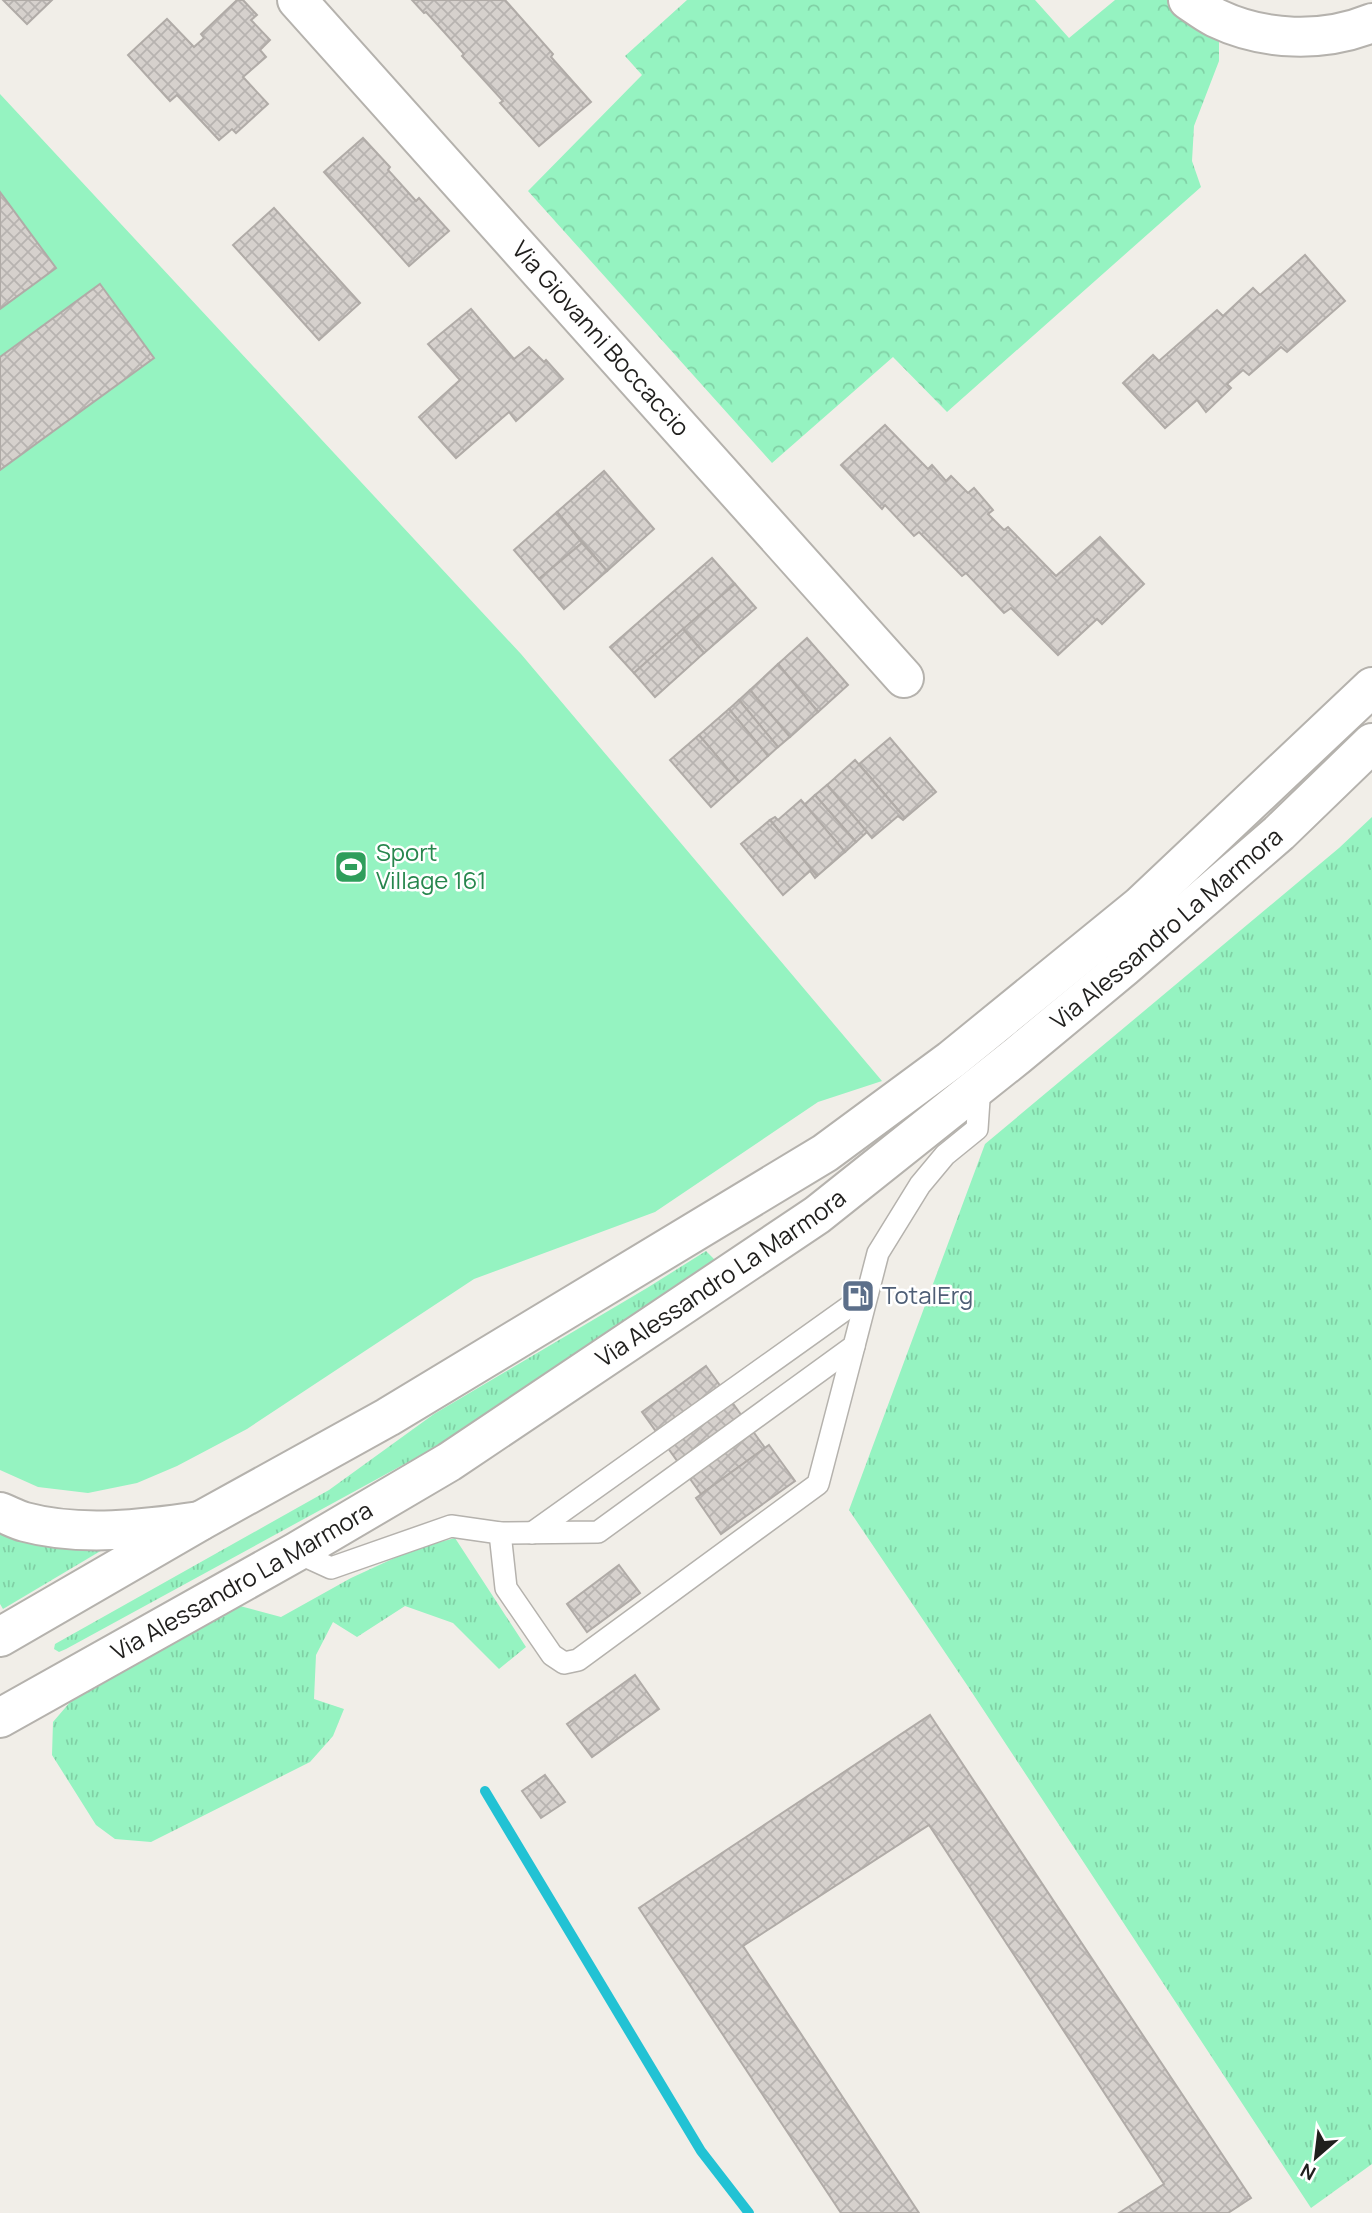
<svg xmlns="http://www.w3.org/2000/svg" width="1372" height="2213" font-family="Manrope,sans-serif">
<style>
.grass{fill:url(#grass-tufts)}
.park{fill:url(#park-crowns)}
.pitch{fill:#95f3c1}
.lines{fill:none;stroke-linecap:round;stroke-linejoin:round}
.stream{stroke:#22c2d4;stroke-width:10}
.building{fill:url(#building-cross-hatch);stroke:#b0aba7;stroke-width:2}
.lane-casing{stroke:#b5b2ad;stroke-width:24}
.street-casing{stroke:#b5b2ad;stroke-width:42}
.secondary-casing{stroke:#b5b2ad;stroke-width:42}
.lane{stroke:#fff;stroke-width:21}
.street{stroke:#fff;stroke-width:38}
.secondary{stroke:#fff;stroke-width:38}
.labels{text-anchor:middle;stroke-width:5;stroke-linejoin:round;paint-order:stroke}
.street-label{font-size:24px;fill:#201f1d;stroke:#fff}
.leisure-label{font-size:24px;fill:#27864d;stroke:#fff;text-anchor:start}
.service-label{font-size:24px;fill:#4e5e75;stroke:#fff;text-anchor:start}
</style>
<defs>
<pattern id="grass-tufts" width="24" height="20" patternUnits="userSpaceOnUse" patternTransform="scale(1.75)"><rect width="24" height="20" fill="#95f3c1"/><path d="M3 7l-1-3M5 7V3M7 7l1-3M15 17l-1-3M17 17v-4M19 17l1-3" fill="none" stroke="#80d0a5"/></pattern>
<pattern id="park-crowns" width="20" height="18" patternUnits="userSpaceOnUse" patternTransform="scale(1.75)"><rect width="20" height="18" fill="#95f3c1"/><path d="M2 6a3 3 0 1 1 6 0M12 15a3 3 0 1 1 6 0" fill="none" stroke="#80d0a5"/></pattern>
<pattern id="building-cross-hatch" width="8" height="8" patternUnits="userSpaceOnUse" patternTransform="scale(1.75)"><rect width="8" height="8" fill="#d6d1cd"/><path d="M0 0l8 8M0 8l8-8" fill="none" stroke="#b7b3b0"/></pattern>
</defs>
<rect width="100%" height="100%" fill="#f1eee8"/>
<g class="grass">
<path d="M1372,817V2164L1311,2208L969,1688L849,1510L985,1144L1339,848Z"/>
<path d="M706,1251L715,1260L588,1349L432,1449L66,1649L59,1652L54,1649L55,1644L329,1490L434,1414L647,1288Z"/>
<path d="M0,1529L114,1543L3,1609L0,1604Z"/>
<path d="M455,1538L526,1647L499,1669L453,1623L405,1606L357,1637L333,1622L316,1655L314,1699L344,1709L333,1736L310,1762L151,1842L115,1839L96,1825L52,1755L53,1722L71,1701L240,1606L281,1617L351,1578L414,1549Z"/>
</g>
<path class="park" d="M687,0H1035L1069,38L1115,0H1175L1219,38V61L1194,126L1192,161L1201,187L947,412L893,357L772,463L528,191L642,75L625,56Z"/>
<path class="pitch" d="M0,94L521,654L882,1081L818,1102L655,1212L474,1279L247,1429L177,1466L137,1483L88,1493L38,1487L0,1470Z"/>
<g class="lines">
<path class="stream" d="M485,1791L701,2151L749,2213"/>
</g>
<g class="building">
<path d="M3,0H52L27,24Z"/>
<path d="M237,0H243L257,15L251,20L270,40L260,50L266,57L243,77L268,104L236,133L232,129L219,140L177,95L170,101L128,55L167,19L194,47L204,38L201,34Z"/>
<path d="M412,0H505L553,54L551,57L591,102L539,146L500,103L503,101L462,56L464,54L426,12L424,13Z"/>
<path d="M363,138L390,167L388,170L416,201L419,198L449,231L409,266L324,172Z"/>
<path d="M0,192L56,268L0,309Z"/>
<path d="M274,208L360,303L319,340L233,245Z"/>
<path d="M1305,255L1345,301L1287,352L1281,347L1249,375L1243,370L1227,384L1231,388L1206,412L1197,400L1165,428L1123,383L1153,355L1159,361L1217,310L1223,316L1253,288L1260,295Z"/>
<path d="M100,284L154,358L0,470V357Z"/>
<path d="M471,309L514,359L529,347L544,362L546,360L563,379L516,421L509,412L456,458L419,417L460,380L428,344Z"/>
<path d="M885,425L928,469L932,465L946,481L951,476L968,493L974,488L993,510L988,514L1004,530L1008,527L1056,576L1100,537L1144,584L1102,624L1097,619L1058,655L1011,608L1004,613L966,573L962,576L919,532L914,536L885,505L882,509L841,465Z"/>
<path d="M604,471L654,529L607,571L557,512Z"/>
<path d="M557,512L582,543L539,579L514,550Z"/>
<path d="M582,543L607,571L564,609L539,579Z"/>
<path d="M712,558L735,584L634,673L610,647Z"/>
<path d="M735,584L756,608L704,653L683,629Z"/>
<path d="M683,629L704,653L655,697L634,673Z"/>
<path d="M807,638L848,685L818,712L778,664Z"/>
<path d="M778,664L818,712L790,737L750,690Z"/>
<path d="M750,690L790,737L778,747L739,700Z"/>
<path d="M739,700L778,747L768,756L729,709Z"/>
<path d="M729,709L768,756L739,782L699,735Z"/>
<path d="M699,735L739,782L711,807L670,760Z"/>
<path d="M890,738L936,792L905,818L859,764Z"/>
<path d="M855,760L905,818L903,820L898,816L872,838L827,785Z"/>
<path d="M827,785L867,832L856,842L815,795Z"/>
<path d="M815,795L856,842L845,852L804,805Z"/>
<path d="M801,800L845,852L817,876L770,820L775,817L778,820Z"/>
<path d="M770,820L817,876L815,878L810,871L783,895L741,844Z"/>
<path d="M706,1366L765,1448L701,1494L642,1412Z"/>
<path d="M769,1445L795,1481L721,1534L696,1498Z"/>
<path d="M619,1565L640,1593L587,1632L567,1604Z"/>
<path d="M635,1675L659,1709L592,1757L567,1724Z"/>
<path d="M930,1715L1251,2198L1228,2213H1119L1164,2184L929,1825L743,1946L919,2213H841L639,1908Z"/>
<path d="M545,1775L565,1802L541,1818L522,1791Z"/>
</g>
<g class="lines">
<defs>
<g id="lane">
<path d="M500,1533L506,1588L552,1655L564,1663L578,1660L818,1484L854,1346"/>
<path d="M532,1533L867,1294"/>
<path d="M296,1552L331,1568L451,1526L500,1533L598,1532L854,1346L878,1253L920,1185L945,1155L977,1129L980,1085"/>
</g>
<g id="street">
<path id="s1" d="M297,0L904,678"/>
<path d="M1188,0C1197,6 1206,13 1216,18C1264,41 1323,43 1372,23"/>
<path d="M0,1512C8,1515 17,1520 25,1522C80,1537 145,1529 200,1521"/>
</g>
<g id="secondary">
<path d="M0,1637L202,1520L388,1417L825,1153L951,1060L1140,906L1372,687"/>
<path id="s2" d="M0,1718L296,1552L449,1462L817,1215L1018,1055L1124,967L1279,833L1372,743"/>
</g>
</defs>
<use href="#lane" class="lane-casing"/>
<use href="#street" class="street-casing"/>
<use href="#secondary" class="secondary-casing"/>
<use href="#lane" class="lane"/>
<use href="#street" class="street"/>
<use href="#secondary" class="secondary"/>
</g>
<defs>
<symbol id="stadium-square" viewBox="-11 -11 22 22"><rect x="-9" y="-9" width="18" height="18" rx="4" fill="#2e9e5b" stroke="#fff"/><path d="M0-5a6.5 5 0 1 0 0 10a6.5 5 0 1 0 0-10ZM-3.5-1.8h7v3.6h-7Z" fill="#fff"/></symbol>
<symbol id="fuel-square" viewBox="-11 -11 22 22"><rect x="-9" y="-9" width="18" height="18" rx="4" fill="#5c6f8a" stroke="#fff"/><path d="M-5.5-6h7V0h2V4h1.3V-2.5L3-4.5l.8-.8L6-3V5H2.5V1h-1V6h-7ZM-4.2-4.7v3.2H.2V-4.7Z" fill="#fff"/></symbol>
</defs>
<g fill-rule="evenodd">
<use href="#stadium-square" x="332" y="848" width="38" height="38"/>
<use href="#fuel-square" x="839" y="1277" width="38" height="38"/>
</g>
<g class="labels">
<g class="street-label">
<text dy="8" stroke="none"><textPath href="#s1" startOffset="455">Via Giovanni Boccaccio</textPath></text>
<text dy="8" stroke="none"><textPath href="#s2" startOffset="1412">Via Alessandro La Marmora</textPath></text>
<text dy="8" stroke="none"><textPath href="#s2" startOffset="845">Via Alessandro La Marmora</textPath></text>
<text dy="8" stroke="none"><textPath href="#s2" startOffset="278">Via Alessandro La Marmora</textPath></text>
</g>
<g class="leisure-label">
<text x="376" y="861">Sport<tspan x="376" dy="28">Village 161</tspan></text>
</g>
<g class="service-label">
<text x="882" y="1304">TotalErg</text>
</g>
</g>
<g transform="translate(1316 2157) rotate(208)" stroke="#ffffff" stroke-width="5" paint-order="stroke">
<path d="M0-5L12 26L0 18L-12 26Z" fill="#201f1d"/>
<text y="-10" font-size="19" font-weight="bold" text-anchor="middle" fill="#201f1d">N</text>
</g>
</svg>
